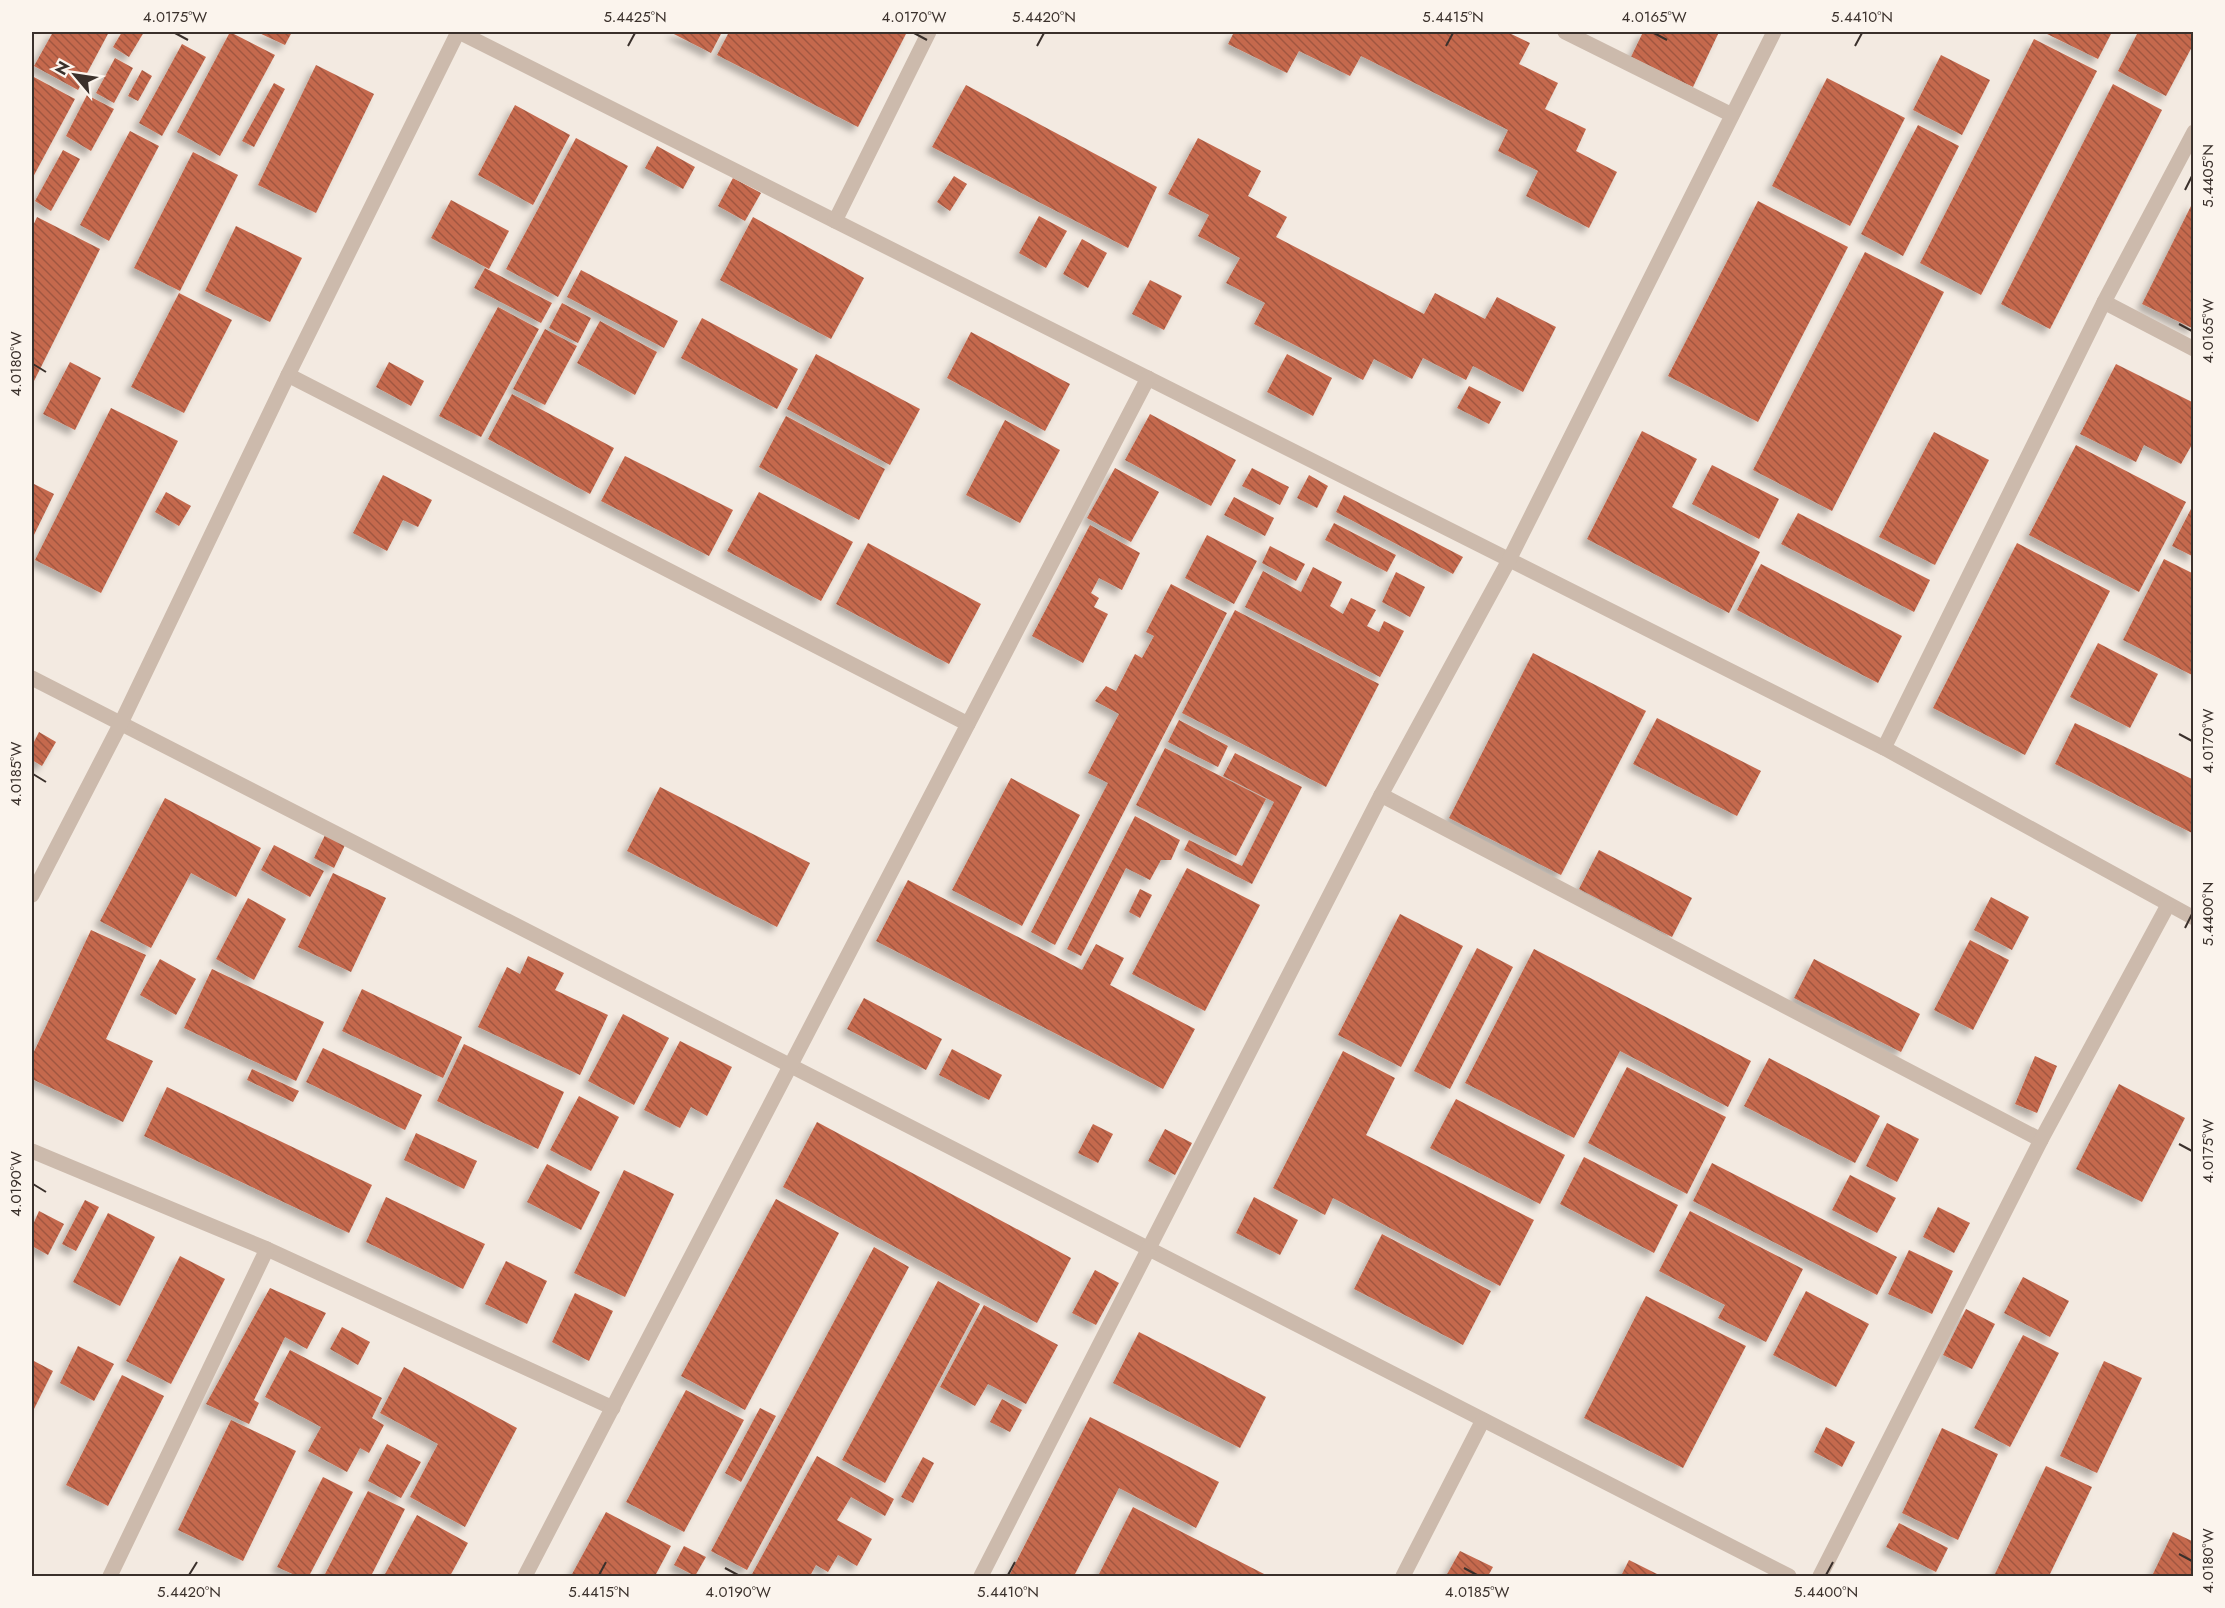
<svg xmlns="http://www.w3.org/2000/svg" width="2225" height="1608" font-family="Jost,sans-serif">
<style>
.building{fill:url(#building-back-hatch);filter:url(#shadow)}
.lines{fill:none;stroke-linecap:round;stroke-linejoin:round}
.street{stroke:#ccbaac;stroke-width:15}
.ticks{fill:none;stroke:#3a302b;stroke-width:2}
.neatline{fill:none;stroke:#3a302b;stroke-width:2}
.ticks-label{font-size:15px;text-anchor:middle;fill:#3a302b}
</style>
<defs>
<pattern id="building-back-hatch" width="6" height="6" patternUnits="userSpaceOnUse" patternTransform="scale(1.5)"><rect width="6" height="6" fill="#c5694d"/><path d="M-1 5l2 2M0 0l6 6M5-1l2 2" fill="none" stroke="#a15740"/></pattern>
<filter id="shadow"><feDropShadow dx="-5.5" dy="5.5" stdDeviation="3" flood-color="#0004"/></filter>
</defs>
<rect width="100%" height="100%" fill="#f3eae1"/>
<g class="building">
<path d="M53,32H109L78,90L34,66Z"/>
<path d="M122,32H144L129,57L113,47Z"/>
<path d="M230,32L275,55L220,156L177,132Z"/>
<path d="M257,32H292L285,45Z"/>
<path d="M670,32H722L711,53Z"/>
<path d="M729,32H907L858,127L717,55Z"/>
<path d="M1234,32H1507L1530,43L1519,64L1558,83L1545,109L1586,129L1576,151L1617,172L1589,228L1526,196L1538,171L1498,151L1508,130L1361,56L1350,76L1299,51L1287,73L1228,44Z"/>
<path d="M1643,32H1719L1693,87L1631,57Z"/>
<path d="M2043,32H2112L2098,59Z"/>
<path d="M2138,32H2194V43L2166,96L2118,71Z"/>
<path d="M2034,39L2097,71L1981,295L1920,263Z"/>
<path d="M182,44L206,57L162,136L139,123Z"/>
<path d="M1941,55L1990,80L1962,135L1913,110Z"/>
<path d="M115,58L133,68L114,103L96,93Z"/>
<path d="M316,65L374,94L316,213L258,185Z"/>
<path d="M142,70L152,76L138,101L128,96Z"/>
<path d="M32,76L75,99L32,179Z"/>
<path d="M1827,78L1905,118L1850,226L1772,186Z"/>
<path d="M274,83L285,89L254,147L242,141Z"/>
<path d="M2113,84L2162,110L2050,329L2001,304Z"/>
<path d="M966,85L1157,187L1128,248L932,147Z"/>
<path d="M87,95L114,109L91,151L66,136Z"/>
<path d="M515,105L570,135L533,205L478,175Z"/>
<path d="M1918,125L1959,146L1903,256L1861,234Z"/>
<path d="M130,131L159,146L109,241L80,225Z"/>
<path d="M576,138L628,166L558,297L506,269Z"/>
<path d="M1198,138L1261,171L1248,196L1287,217L1276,237L1424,314L1435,293L1485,319L1497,297L1556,327L1523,392L1473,366L1466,380L1423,358L1412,379L1374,359L1363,380L1254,324L1265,303L1226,283L1240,258L1198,236L1209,215L1168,194Z"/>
<path d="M657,146L695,167L683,189L645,168Z"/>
<path d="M63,150L80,159L51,211L35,201Z"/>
<path d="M193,152L238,175L180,291L134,268Z"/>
<path d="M954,176L967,184L950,211L937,202Z"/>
<path d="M733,178L761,193L745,221L718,206Z"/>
<path d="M451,200L509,231L489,269L431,238Z"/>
<path d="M2194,200V329L2142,304Z"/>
<path d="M1758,201L1848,247L1758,422L1668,376Z"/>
<path d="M1039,216L1067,231L1046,268L1019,253Z"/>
<path d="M37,217L100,249L32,385V228Z"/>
<path d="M753,217L864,278L831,339L720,280Z"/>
<path d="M236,226L302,258L270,322L205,291Z"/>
<path d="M1082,239L1107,253L1088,288L1063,274Z"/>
<path d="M1865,252L1944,292L1832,511L1753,470Z"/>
<path d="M485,268L552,303L541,323L474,288Z"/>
<path d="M581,270L678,321L664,348L567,297Z"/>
<path d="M1150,280L1182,296L1164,330L1132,314Z"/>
<path d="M179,293L232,320L184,413L131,387Z"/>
<path d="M562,303L591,318L578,343L549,328Z"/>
<path d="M498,307L539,329L481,437L439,416Z"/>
<path d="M702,318L798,369L777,409L681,358Z"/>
<path d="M600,321L657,352L635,395L577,363Z"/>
<path d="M545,329L577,346L545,405L513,389Z"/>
<path d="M971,332L1070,384L1045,431L947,378Z"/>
<path d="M816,354L920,409L890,465L787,409Z"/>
<path d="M1287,354L1332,378L1313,416L1267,392Z"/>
<path d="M70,362L101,378L75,430L43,414Z"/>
<path d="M389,362L424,381L411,406L376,387Z"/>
<path d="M2116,364L2194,403V441L2181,464L2144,445L2136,462L2080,434Z"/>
<path d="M1469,386L1501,402L1489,424L1457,408Z"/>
<path d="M512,394L614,448L590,494L488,439Z"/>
<path d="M111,408L178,441L101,593L35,560Z"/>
<path d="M1150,414L1236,460L1211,506L1125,460Z"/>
<path d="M786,416L885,469L859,520L759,467Z"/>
<path d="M1005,420L1060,450L1020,523L966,495Z"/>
<path d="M1642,431L1697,459L1672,507L1760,552L1729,613L1587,539Z"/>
<path d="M1934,432L1989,460L1935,565L1879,537Z"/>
<path d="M2076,445L2186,502L2139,592L2029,535Z"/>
<path d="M625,456L733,510L709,556L601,501Z"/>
<path d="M1712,465L1779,499L1759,539L1692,504Z"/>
<path d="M1115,468L1159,492L1131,542L1087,518Z"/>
<path d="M1252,468L1289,487L1280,505L1242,486Z"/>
<path d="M383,475L432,500L418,527L403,520L387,551L353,533Z"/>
<path d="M1309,475L1328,486L1317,508L1297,498Z"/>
<path d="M32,483L54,494L32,539Z"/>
<path d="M166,492L191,506L179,526L155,512Z"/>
<path d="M759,492L853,542L821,601L727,551Z"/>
<path d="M1344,495L1463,557L1453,574L1336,512Z"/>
<path d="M1234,497L1274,518L1265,536L1224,515Z"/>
<path d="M2194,503V557L2172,546Z"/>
<path d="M1798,513L1930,580L1914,612L1781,544Z"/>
<path d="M1334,523L1396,555L1387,572L1325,540Z"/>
<path d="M1090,525L1140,553L1122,590L1099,578L1091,593L1099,598L1094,607L1108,614L1083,663L1032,636Z"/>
<path d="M1207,535L1257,561L1234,604L1185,578Z"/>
<path d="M868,543L981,604L949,664L836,604Z"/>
<path d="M2017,543L2110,591L2025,755L1933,708Z"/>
<path d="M1270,546L1305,564L1296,581L1262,563Z"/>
<path d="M2164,559L2194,574V676L2123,640Z"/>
<path d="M1761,564L1902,636L1878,683L1737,610Z"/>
<path d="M1313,567L1342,582L1330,606L1343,614L1351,598L1376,610L1367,626L1379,632L1384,621L1404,631L1380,677L1245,607L1263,571L1301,592Z"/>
<path d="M1396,572L1425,587L1410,617L1382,602Z"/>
<path d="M1171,584L1227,613L1055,945L1031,932L1108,783L1088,773L1119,714L1095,701L1106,686L1116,691L1135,654L1142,658L1154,636L1146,632Z"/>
<path d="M1235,610L1379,684L1326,787L1182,713Z"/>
<path d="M2098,643L2158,674L2130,728L2070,697Z"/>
<path d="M1533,653L1646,711L1561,875L1449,818Z"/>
<path d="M1657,718L1761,771L1737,816L1633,764Z"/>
<path d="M1179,720L1228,746L1218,767L1168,742Z"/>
<path d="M2075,723L2194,780V834L2055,764Z"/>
<path d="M39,732L56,742L42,766L32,760V746Z"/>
<path d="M1165,748L1266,799L1236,856L1136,805Z"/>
<path d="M1235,753L1302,787L1252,884L1184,850L1189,840L1242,866L1274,802L1223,776Z"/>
<path d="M1011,778L1080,815L1022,926L952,890Z"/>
<path d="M660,787L810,863L777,927L627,851Z"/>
<path d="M165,798L261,848L236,897L191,873L151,948L100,921Z"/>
<path d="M1135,816L1180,840L1171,860H1161L1150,880L1126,868L1081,956L1067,949Z"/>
<path d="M326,833L346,843L334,868L314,858Z"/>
<path d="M274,845L324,871L310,897L261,870Z"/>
<path d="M1599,850L1692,898L1672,937L1579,889Z"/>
<path d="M1187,868L1260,905L1205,1011L1132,974Z"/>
<path d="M333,873L386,898L351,972L298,947Z"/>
<path d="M908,880L1082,970L1096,944L1124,958L1110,985L1195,1029L1163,1089L876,941Z"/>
<path d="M1140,889L1152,895L1140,918L1129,912Z"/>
<path d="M1991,897L2029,917L2012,950L1974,930Z"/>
<path d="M248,898L286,919L254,980L216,959Z"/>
<path d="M1400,914L1463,946L1401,1067L1338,1035Z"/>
<path d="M91,930L146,955L106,1039L153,1061L123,1122L32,1079V1056Z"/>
<path d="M1970,940L2009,960L1973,1030L1934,1010Z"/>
<path d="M1477,948L1513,967L1450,1089L1414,1071Z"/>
<path d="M1534,949L1751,1061L1728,1107L1620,1051L1574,1138L1465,1083Z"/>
<path d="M528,956L564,973L555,990L608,1015L580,1075L478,1027L507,967L520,974Z"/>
<path d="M160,959L196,979L176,1015L140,995Z"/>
<path d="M1814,959L1920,1014L1901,1052L1794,998Z"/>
<path d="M212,969L324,1022L296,1081L184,1028Z"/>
<path d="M362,989L462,1037L443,1078L342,1031Z"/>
<path d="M864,998L942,1039L926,1070L847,1029Z"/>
<path d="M623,1014L669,1038L634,1105L588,1081Z"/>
<path d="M680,1041L732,1067L707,1116L691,1107L680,1128L644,1110Z"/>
<path d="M464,1044L564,1092L538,1149L437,1101Z"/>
<path d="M323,1048L422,1095L405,1130L306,1082Z"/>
<path d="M952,1049L1002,1075L989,1100L939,1075Z"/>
<path d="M1343,1051L1395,1078L1366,1135L1534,1220L1500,1286L1333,1198L1325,1215L1273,1188Z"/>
<path d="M2035,1056L2057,1066L2037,1113L2015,1104Z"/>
<path d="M1769,1058L1880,1116L1855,1163L1744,1106Z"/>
<path d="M1627,1067L1726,1117L1687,1194L1588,1143Z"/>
<path d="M252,1069L299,1091L293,1102L247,1080Z"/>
<path d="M2119,1084L2185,1118L2142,1202L2076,1169Z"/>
<path d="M167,1087L372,1185L349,1233L144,1136Z"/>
<path d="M579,1096L619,1117L591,1171L550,1150Z"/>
<path d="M1456,1099L1565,1155L1540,1204L1430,1148Z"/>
<path d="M817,1122L1071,1258L1037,1323L783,1187Z"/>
<path d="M1887,1123L1919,1139L1897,1182L1866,1166Z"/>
<path d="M1093,1124L1113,1134L1098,1163L1078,1153Z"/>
<path d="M1165,1129L1192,1143L1175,1175L1148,1161Z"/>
<path d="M416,1133L477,1161L464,1189L404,1160Z"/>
<path d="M1584,1157L1678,1205L1654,1253L1560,1204Z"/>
<path d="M1712,1163L1897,1257L1877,1295L1693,1201Z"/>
<path d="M547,1164L600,1192L581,1230L527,1202Z"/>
<path d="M624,1170L674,1194L625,1297L574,1273Z"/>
<path d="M1850,1175L1896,1198L1877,1233L1832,1210Z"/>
<path d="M386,1197L485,1244L463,1289L366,1242Z"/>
<path d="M1254,1197L1298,1220L1280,1255L1236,1233Z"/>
<path d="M776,1199L839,1233L745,1410L681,1376Z"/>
<path d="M85,1200L99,1207L76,1251L62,1244Z"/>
<path d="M1938,1207L1970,1223L1954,1253L1923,1237Z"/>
<path d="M39,1211L64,1224L48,1255L32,1246V1227Z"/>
<path d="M1690,1211L1803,1269L1766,1342L1718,1318L1725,1305L1659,1271Z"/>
<path d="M108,1213L155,1237L120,1306L73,1282Z"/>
<path d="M1382,1234L1491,1291L1463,1345L1354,1289Z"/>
<path d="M874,1247L909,1267L747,1570L711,1551Z"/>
<path d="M1909,1250L1953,1271L1932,1314L1888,1294Z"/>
<path d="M180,1256L225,1279L171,1384L126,1361Z"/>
<path d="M506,1261L547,1281L527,1324L485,1304Z"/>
<path d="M1095,1270L1119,1283L1096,1325L1072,1313Z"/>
<path d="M2023,1277L2069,1301L2050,1337L2004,1313Z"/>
<path d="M938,1281L980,1304L885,1483L842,1460Z"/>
<path d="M270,1288L326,1313L307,1349L285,1337L254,1400L259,1403L249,1424L206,1404Z"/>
<path d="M1806,1291L1869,1324L1836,1387L1773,1355Z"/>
<path d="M575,1293L613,1311L589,1361L552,1342Z"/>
<path d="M1646,1296L1746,1346L1683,1468L1584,1418Z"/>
<path d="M984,1305L1058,1345L1026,1404L988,1384L975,1406L940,1387Z"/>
<path d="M1966,1309L1995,1324L1972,1369L1943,1355Z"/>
<path d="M342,1327L370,1342L358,1365L330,1349Z"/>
<path d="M1139,1332L1266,1397L1240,1448L1113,1383Z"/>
<path d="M2023,1335L2059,1353L2010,1447L1974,1428Z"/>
<path d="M78,1346L114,1364L94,1401L60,1383Z"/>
<path d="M290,1350L382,1398L372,1418L384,1425L369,1453L360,1448L347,1472L308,1451L321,1427L265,1397Z"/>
<path d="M32,1360L53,1371L32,1413Z"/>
<path d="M2104,1361L2142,1378L2097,1473L2060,1456Z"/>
<path d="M404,1367L517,1428L465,1527L410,1497L438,1444L380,1413Z"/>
<path d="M122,1375L164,1396L108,1506L66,1485Z"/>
<path d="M686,1390L744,1420L684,1532L626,1502Z"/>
<path d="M1002,1399L1022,1410L1010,1432L990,1422Z"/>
<path d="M760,1408L776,1416L741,1482L725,1473Z"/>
<path d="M1090,1417L1219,1482L1196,1528L1119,1488L1074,1576H1009Z"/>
<path d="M231,1420L296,1451L243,1561L178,1530Z"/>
<path d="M1826,1427L1855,1442L1842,1467L1814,1452Z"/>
<path d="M1942,1428L1998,1454L1958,1540L1902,1513Z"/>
<path d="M387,1444L421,1462L401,1498L368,1481Z"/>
<path d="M817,1456L894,1499L885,1516L851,1497L837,1520L872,1539L857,1566L838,1555L828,1572L816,1565L810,1576H751Z"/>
<path d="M923,1457L934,1463L913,1503L901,1497Z"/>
<path d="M2046,1466L2092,1487L2049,1576H2000L1995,1574Z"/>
<path d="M323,1477L353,1492L309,1576H297L277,1567Z"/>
<path d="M368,1491L405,1509L371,1576H324Z"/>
<path d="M1133,1507L1268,1576H1098Z"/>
<path d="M606,1512L671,1546L655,1576H571Z"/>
<path d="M417,1515L468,1543L450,1576H384Z"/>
<path d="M1899,1523L1948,1548L1936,1572L1886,1547Z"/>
<path d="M2173,1532L2194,1542V1576H2152Z"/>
<path d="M684,1546L706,1557L695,1576L674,1565Z"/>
<path d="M1460,1551L1493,1567L1488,1576H1446Z"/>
<path d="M1629,1560L1661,1576H1621Z"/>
</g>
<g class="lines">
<g class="street">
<path d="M459,32L1884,748L2194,918"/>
<path d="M1565,32L1732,115"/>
<path d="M835,221L929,32"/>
<path d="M2104,302L2194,349"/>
<path d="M288,375L968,724"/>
<path d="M32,678L1789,1576"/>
<path d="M1884,748L2104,302L2194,132"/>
<path d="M1381,795L2041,1140"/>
<path d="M32,895L121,723L288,375L458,32"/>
<path d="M32,1151L267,1249L613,1408"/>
<path d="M110,1576L267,1249"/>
<path d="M525,1576L1148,378"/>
<path d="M981,1576L1381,795L1509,560L1774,32"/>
<path d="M1403,1576L1483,1420"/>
<path d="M1820,1576L2041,1140L2168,905"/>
</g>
</g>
<path class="ticks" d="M175,33L188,40M914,33L927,40M1654,33L1667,40M628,46L635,33M1037,46L1044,33M1446,46L1453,33M1855,46L1862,33M2185,190L2192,176M2179,324L2192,331M33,364L46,372M2179,734L2192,741M33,774L46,782M2185,928L2192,914M2179,1144L2192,1151M33,1184L46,1192M2179,1554L2192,1561M725,1568L738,1575M1464,1568L1477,1575M189,1575L197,1562M599,1575L606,1562M1008,1575L1015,1562M1826,1575L1833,1562"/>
<rect width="2225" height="1608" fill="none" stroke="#fbf4ed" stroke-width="66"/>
<g transform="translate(75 75) rotate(299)" stroke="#fbf4ed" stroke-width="4.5" paint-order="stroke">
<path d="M0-4.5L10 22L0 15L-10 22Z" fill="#3a302b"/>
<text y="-9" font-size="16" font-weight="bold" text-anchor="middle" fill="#3a302b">N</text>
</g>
<rect x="33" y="33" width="2159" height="1542" class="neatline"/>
<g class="ticks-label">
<text x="175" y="22">4.0175°W</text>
<text x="635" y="22">5.4425°N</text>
<text x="914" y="22">4.0170°W</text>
<text x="1044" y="22">5.4420°N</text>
<text x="1453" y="22">5.4415°N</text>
<text x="1654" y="22">4.0165°W</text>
<text x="1862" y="22">5.4410°N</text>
<text transform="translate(2208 176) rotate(-90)" y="5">5.4405°N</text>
<text transform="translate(2208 331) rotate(-90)" y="5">4.0165°W</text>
<text transform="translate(16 364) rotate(-90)" y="5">4.0180°W</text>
<text transform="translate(2208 741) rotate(-90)" y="5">4.0170°W</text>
<text transform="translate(16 774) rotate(-90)" y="5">4.0185°W</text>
<text transform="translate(2208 914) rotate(-90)" y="5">5.4400°N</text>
<text transform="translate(2208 1151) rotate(-90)" y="5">4.0175°W</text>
<text transform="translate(16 1184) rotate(-90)" y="5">4.0190°W</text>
<text transform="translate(2208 1561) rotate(-90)" y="5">4.0180°W</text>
<text x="189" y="1597">5.4420°N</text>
<text x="599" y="1597">5.4415°N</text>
<text x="738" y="1597">4.0190°W</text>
<text x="1008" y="1597">5.4410°N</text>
<text x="1477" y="1597">4.0185°W</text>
<text x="1826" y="1597">5.4400°N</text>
</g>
</svg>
